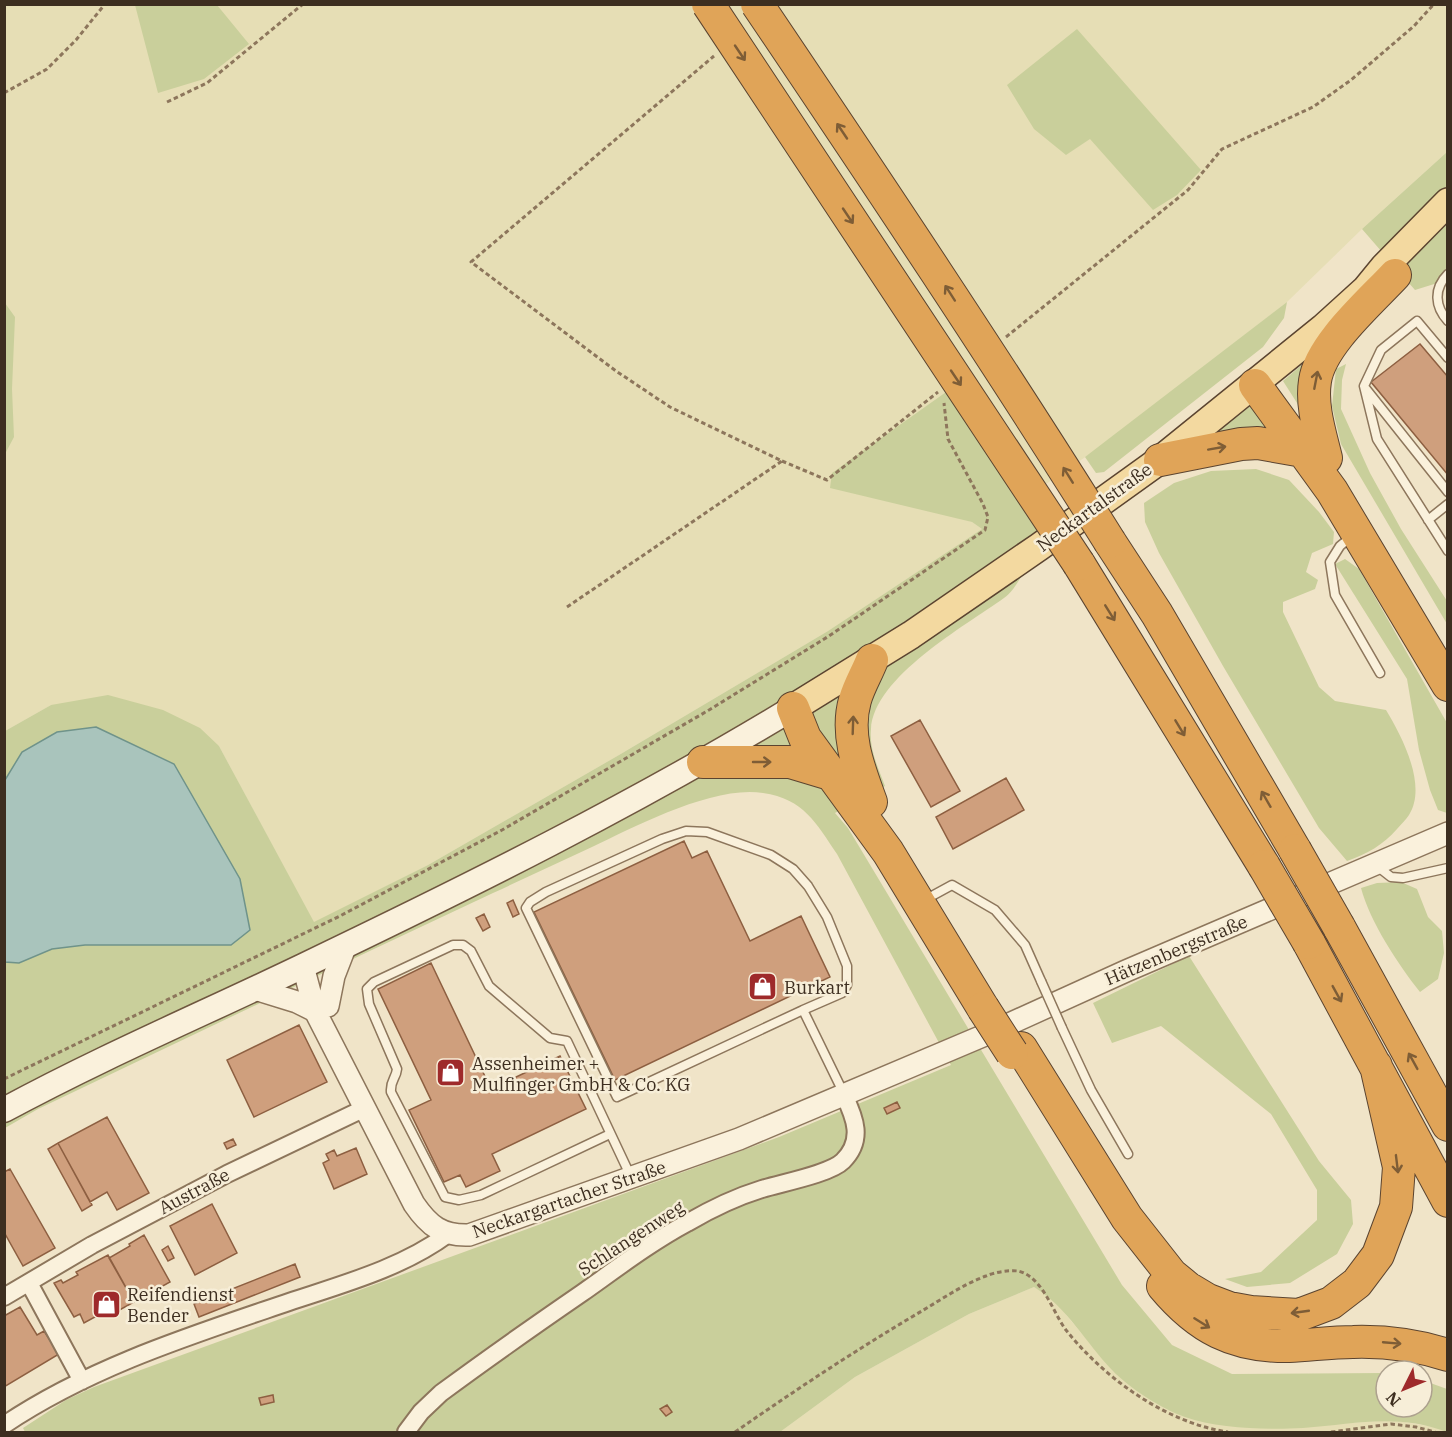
<svg xmlns="http://www.w3.org/2000/svg" width="1452" height="1437" font-family="'IBM Plex Serif',serif">
  <style>
    .farmland { fill: #e6deb5 }
    .green { fill: #c9cf9b }
    .water { fill: #a9c4bc; stroke: #6f938a; stroke-width: 1.5 }
    .building { fill: #cf9f7d; stroke: #8d5f41; stroke-width: 1.5 }
    .lines { fill: none; stroke-linecap: round; stroke-linejoin: round }
    .service-casing { stroke: #8d765c; stroke-width: 11 }
    .minor-casing { stroke: #8d765c; stroke-width: 20 }
    .tertiary-casing { stroke: #8d765c; stroke-width: 24 }
    .secondary-casing { stroke: #6f573f; stroke-width: 27 }
    .primary-casing { stroke: #5b4430; stroke-width: 30 }
    .motorway-casing { stroke: #5b4430; stroke-width: 34 }
    .path { stroke: #8d765c; stroke-width: 3; stroke-dasharray: 4.5 3; stroke-linecap: butt }
    .service { stroke: #faf1dc; stroke-width: 8 }
    .minor { stroke: #faf1dc; stroke-width: 16 }
    .tertiary { stroke: #faf1dc; stroke-width: 21 }
    .secondary { stroke: #faf1dc; stroke-width: 24 }
    .primary { stroke: #f3d9a0; stroke-width: 27 }
    .motorway { stroke: #e0a458; stroke-width: 32 }
    .service-bridge-casing { stroke: #8d765c; stroke-width: 11; stroke-linecap: butt }
    .motorway-bridge-casing { stroke: #5b4430; stroke-width: 34; stroke-linecap: butt }
    .service-bridge { stroke: #faf1dc; stroke-width: 8 }
    .motorway-bridge { stroke: #e0a458; stroke-width: 32 }
    .oneway { stroke: #7e5d36 }
    .labels { text-anchor: middle; dominant-baseline: central; stroke-width: 5; stroke-linejoin: round; paint-order: stroke }
    .street-label { font-size: 18px; fill: #3d2e20; stroke: #f7eed8 }
    .poi-label { font-size: 18px; fill: #3d2e20; stroke: #f7eed8; text-anchor: start }
  </style>
  <rect width="100%" height="100%" fill="#f0e4c8"/>
  <path class="farmland" d="M5,5H1447V152L1362,229L1287,302L1100,447L1021,501L946,392L833,473L972,522L982,529L828,631L619,755L428,865L314,923L219,746L51,705L5,731Z
    M1034,1287L1051,1297L1114,1372L1351,1423L1394,1420L1438,1428L1446,1432H780L855,1377L969,1314Z"/>
  <path class="green" d="M135,5H217L249,44L204,79L158,93Z
    M1077,29L1201,170L1177,195L1153,210L1090,139L1066,155L1034,129L1007,85Z
    M1447,152V280L1415,290L1362,229Z
    M1287,302L1284,318L1263,347L1104,472L1096,473L1085,457Z
    M5,303L15,317L12,389L14,437L5,454Z
    M1305,362L1306,417L1283,381Z
    M1346,364L1342,380L1341,409L1370,473L1401,529L1447,601V624L1341,444L1332,406L1336,369Z
    M946,392L1054,552C1045,559 1031,565 1024,573C1017,582 1014,591 1004,598C965,626 874,677 871,729C869,749 878,767 885,786L835,813L848,828L1122,1285L1172,1345L1232,1374L1386,1373V1407H1422V1380L1447,1389V1432C1397,1413 1355,1424 1303,1428C1269,1430 1218,1429 1185,1417C1162,1409 1129,1388 1112,1370C1086,1343 1067,1307 1034,1287L969,1314L855,1377L780,1432H25L23,1428L66,1400L94,1387L779,1137L951,1065L837,854C816,823 804,799 763,793C714,785 636,826 592,847C559,862 526,878 493,893C341,964 189,1037 38,1109L5,1128V962C29,964 32,954 53,948C76,943 103,945 127,944L174,764L96,727L22,752L5,780V731L51,705L108,695L163,710L200,728L219,746L314,922L428,865L619,755L828,631L982,529L972,522L830,488L832,473Z
    M1254,403L1278,433L1213,434Z
    M1256,469L1289,480L1319,512L1334,532L1333,544L1312,553L1306,572L1318,580L1315,589L1283,602V612L1319,687L1335,701L1386,710C1401,735 1428,785 1409,815C1406,820 1401,824 1397,829C1383,845 1367,854 1347,861L1319,828L1223,666L1159,553L1145,522L1144,503L1174,483L1211,471Z
    M1345,559L1359,569L1447,723V813L1438,810L1430,790L1419,750L1407,679L1335,564Z
    M1401,882L1417,889L1428,917L1442,931L1444,953L1438,979L1420,992C1398,964 1370,922 1361,888L1377,883Z
    M1189,956L1319,1161L1351,1200L1353,1224L1337,1254L1290,1283L1247,1287L1225,1279L1261,1272L1317,1220V1190L1271,1114L1161,1026L1112,1043L1093,1003Z"/>
  <path class="water" d="M96,727L174,764L240,879L250,930L231,945H85L52,949L19,963L5,962V780L22,752L57,732Z"/>
  <path class="building" d="M1420,344L1448,377V475L1371,382Z
    M920,720L960,791L931,807L891,736Z
    M1006,778L1024,810L953,849L936,817Z
    M684,841L692,858L707,851L750,941L801,916L830,977L615,1080L534,912Z
    M513,900L519,914L513,917L507,903Z
    M484,914L490,927L483,931L476,918Z
    M431,963L491,1089L560,1056L586,1109L492,1154L500,1171L466,1187L460,1175L444,1182L409,1110L431,1100L378,989Z
    M299,1025L327,1082L254,1117L227,1060Z
    M897,1102L900,1108L887,1114L884,1108Z
    M107,1117L149,1193L117,1210L107,1192L90,1202L58,1143Z
    M233,1139L236,1145L227,1149L224,1143Z
    M58,1143L92,1205L82,1211L48,1149Z
    M356,1148L367,1174L334,1189L323,1163L329,1160L326,1154L334,1150L337,1156Z
    M10,1169L55,1248L23,1266L4,1232V1172Z
    M212,1204L237,1253L195,1275L170,1226Z
    M144,1235L170,1282L134,1302L109,1258L130,1246L129,1244Z
    M168,1246L174,1258L168,1261L162,1250Z
    M108,1255L134,1302L114,1313L112,1311L106,1314L104,1312L84,1323L80,1314L74,1317L54,1283L61,1280L63,1283L78,1275L76,1272Z
    M295,1264L300,1277L199,1317L194,1304Z
    M20,1307L37,1335L44,1331L59,1354L4,1387V1316Z
    M273,1395L274,1402L261,1405L259,1398Z
    M667,1405L672,1412L666,1416L660,1409Z"/>
  <g class="lines">
    <defs>
      <path id="service" d="M1448,274C1433,289 1435,307 1448,321
        M1448,358L1417,321L1381,350L1364,386L1377,439L1448,551
        M1366,389L1448,492
        M1428,520L1448,504
        M1352,536L1340,546L1330,562L1335,595L1380,673
        M1377,866L1391,877L1403,878L1448,868
        M930,897L952,885L995,910L1025,945L1041,981
        M803,1010L617,1097L526,908L530,902L546,892L662,839L686,831L707,832L771,855L793,869L808,886L827,917L847,966V985L842,993L803,1010L844,1094
        M1062,1028L1091,1090L1128,1154
        M610,1134L481,1195L459,1200L445,1197L391,1092C390,1080 396,1079 397,1069L369,1004L367,989L374,982L453,945H463L471,951L489,986L550,1038L567,1041L631,1177"/>
      <path id="minor" d="M29,1283L82,1381
        M4,1297L92,1245L227,1174L363,1109
        M4,1425C90,1367 192,1335 289,1302C343,1284 402,1268 448,1234
        M406,1432L421,1412L441,1393C487,1359 534,1326 582,1293C616,1269 650,1243 687,1223C711,1209 736,1197 762,1189C781,1183 830,1174 843,1161C864,1140 855,1118 844,1095"/>
      <path id="tertiary" d="M303,966L315,1011L414,1204C429,1226 442,1236 469,1235L739,1139L985,1035L1126,971L1448,833
        M255,989L297,1002L315,1011
        M328,1006L334,976L346,945"/>
      <path id="secondary" d="M4,1110C102,1057 203,1014 303,966C470,886 635,804 793,708"/>
      <path id="primary" d="M793,708L911,635L1039,547L1160,460L1323,328L1366,289L1384,267L1448,202"/>
      <path id="motorway" d="M1255,385L1332,491L1448,685
        M1326,458C1320,433 1311,406 1315,381C1320,345 1370,302 1395,275
        M1160,460L1241,444L1258,443L1303,451
        M1110,542L1157,614L1295,850
        M1079,564L1264,866
        M793,708L805,738L888,852L983,1008
        M703,762H790L830,774
        M871,802C859,769 845,735 855,700C859,686 867,673 872,660
        M1339,927L1448,1125
        M1309,943L1448,1201
        M1021,1048L1127,1218L1171,1274L1188,1288L1208,1300L1229,1308L1251,1312L1299,1315L1331,1303L1357,1283L1378,1255L1396,1207L1399,1167L1376,1066
        M1163,1286C1198,1328 1234,1347 1289,1346C1311,1345 1332,1342 1353,1342C1386,1341 1416,1345 1448,1355"/>
    </defs>
    <use href="#service" class="service-casing"/>
    <use href="#minor" class="minor-casing"/>
    <use href="#tertiary" class="tertiary-casing"/>
    <use href="#secondary" class="secondary-casing"/>
    <use href="#primary" class="primary-casing"/>
    <use href="#motorway" class="motorway-casing"/>
    <path class="path" d="M4,93L47,69L76,40L105,4
      M167,102L207,83L303,4
      M1006,337L1188,190L1222,149L1313,107L1351,80L1414,26L1434,4
      M782,461L827,480L938,392
      M567,607L782,461L670,407L616,371L471,262L714,56
      M4,1079L340,916L502,830L709,710L829,636L985,530L988,517L983,504L948,439L944,403
      M735,1432C794,1391 853,1352 915,1315C938,1302 961,1285 986,1276C995,1272 1009,1270 1018,1271C1043,1277 1052,1311 1066,1330C1104,1378 1166,1423 1228,1432
      M1331,1432L1391,1424L1416,1427L1435,1432"/>
    <use href="#service" class="service"/>
    <use href="#minor" class="minor"/>
    <use href="#tertiary" class="tertiary"/>
    <use href="#secondary" class="secondary"/>
    <use href="#primary" class="primary"/>
    <use href="#motorway" class="motorway"/>
    <defs>
      <path id="service-bridge" d="M1041,981L1062,1028"/>
      <path id="motorway-bridge" d="M708,4L1079,564
        M757,4C877,182 996,360 1110,542
        M1295,850L1339,927
        M1264,866L1309,943
        M983,1008L1012,1053"/>
    </defs>
    <use href="#service-bridge" class="service-bridge-casing"/>
    <use href="#motorway-bridge" class="motorway-bridge-casing"/>
    <use href="#service-bridge" class="service-bridge"/>
    <use href="#motorway-bridge" class="motorway-bridge"/>
  </g>
  <defs><path id="oneway-shaft" d="M-6 0H5M1.5-3L5.5 0L1.5 3" fill="none" stroke-width="1.6" stroke-linecap="round" stroke-linejoin="round" transform="scale(1.5)"/></defs>
  <g class="oneway">
    <use href="#oneway-shaft" transform="translate(740 53) rotate(56)"/>
    <use href="#oneway-shaft" transform="translate(842 131) rotate(-124)"/>
    <use href="#oneway-shaft" transform="translate(848 216) rotate(56)"/>
    <use href="#oneway-shaft" transform="translate(950 293) rotate(-123)"/>
    <use href="#oneway-shaft" transform="translate(956 378) rotate(56)"/>
    <use href="#oneway-shaft" transform="translate(1316 380) rotate(-79)"/>
    <use href="#oneway-shaft" transform="translate(1217 448) rotate(-10)"/>
    <use href="#oneway-shaft" transform="translate(1068 475) rotate(-122)"/>
    <use href="#oneway-shaft" transform="translate(1110 613) rotate(58)"/>
    <use href="#oneway-shaft" transform="translate(853 725) rotate(-88)"/>
    <use href="#oneway-shaft" transform="translate(1180 728) rotate(59)"/>
    <use href="#oneway-shaft" transform="translate(762 762)"/>
    <use href="#oneway-shaft" transform="translate(1266 799) rotate(-120)"/>
    <use href="#oneway-shaft" transform="translate(1337 994) rotate(61)"/>
    <use href="#oneway-shaft" transform="translate(1413 1061) rotate(-119)"/>
    <use href="#oneway-shaft" transform="translate(1397 1164) rotate(83)"/>
    <use href="#oneway-shaft" transform="translate(1300 1312) rotate(172)"/>
    <use href="#oneway-shaft" transform="translate(1202 1323) rotate(32)"/>
    <use href="#oneway-shaft" transform="translate(1392 1343) rotate(5)"/>
  </g>
  <defs>
    <symbol id="shop-square" viewBox="-11 -11 22 22"><rect x="-9" y="-9" width="18" height="18" rx="4" fill="#9e2a2b" stroke="#f7eed8"/><path d="M-5-2.5h2.3a2.7 3.5 0 0 1 5.4 0H5L5.5 6h-11ZM-1.5-2.5h3a1.5 2.3 0 0 0-3 0Z" fill="#fff"/></symbol>
  </defs>
  <g fill-rule="evenodd">
    <use href="#shop-square" x="746" y="970" width="33" height="33"/>
    <use href="#shop-square" x="434" y="1056" width="33" height="33"/>
    <use href="#shop-square" x="90" y="1288" width="33" height="33"/>
  </g>
  <g class="labels">
    <g class="street-label">
      <text transform="translate(1094 507) rotate(-36)">Neckartalstraße</text>
      <text transform="translate(1176 950) rotate(-23)">Hätzenbergstraße</text>
      <text transform="translate(194 1191) rotate(-28)">Austraße</text>
      <text transform="translate(569 1199) rotate(-19)">Neckargartacher Straße</text>
      <text transform="translate(631 1238) rotate(-33)">Schlangenweg</text>
    </g>
    <g class="poi-label">
      <text x="784" y="987">Burkart</text>
      <text x="472" y="1063">Assenheimer +<tspan x="472" dy="21">Mulfinger GmbH &amp; Co. KG</tspan></text>
      <text x="127" y="1294">Reifendienst<tspan x="127" dy="21">Bender</tspan></text>
    </g>
  </g>
  <rect width="1452" height="1437" fill="none" stroke="#3d2e20" stroke-width="12"/>
  <g transform="translate(1404 1389) rotate(227)"><circle r="28" fill="#f7eed8" stroke="#ada18e" stroke-width="1.5"/>
  <path d="M0-4.5L10 22L0 15L-10 22Z" fill="#9e2a2b"/>
  <text y="-9" font-size="16" font-weight="bold" text-anchor="middle" fill="#3d2e20">N</text>
  </g>
</svg>
